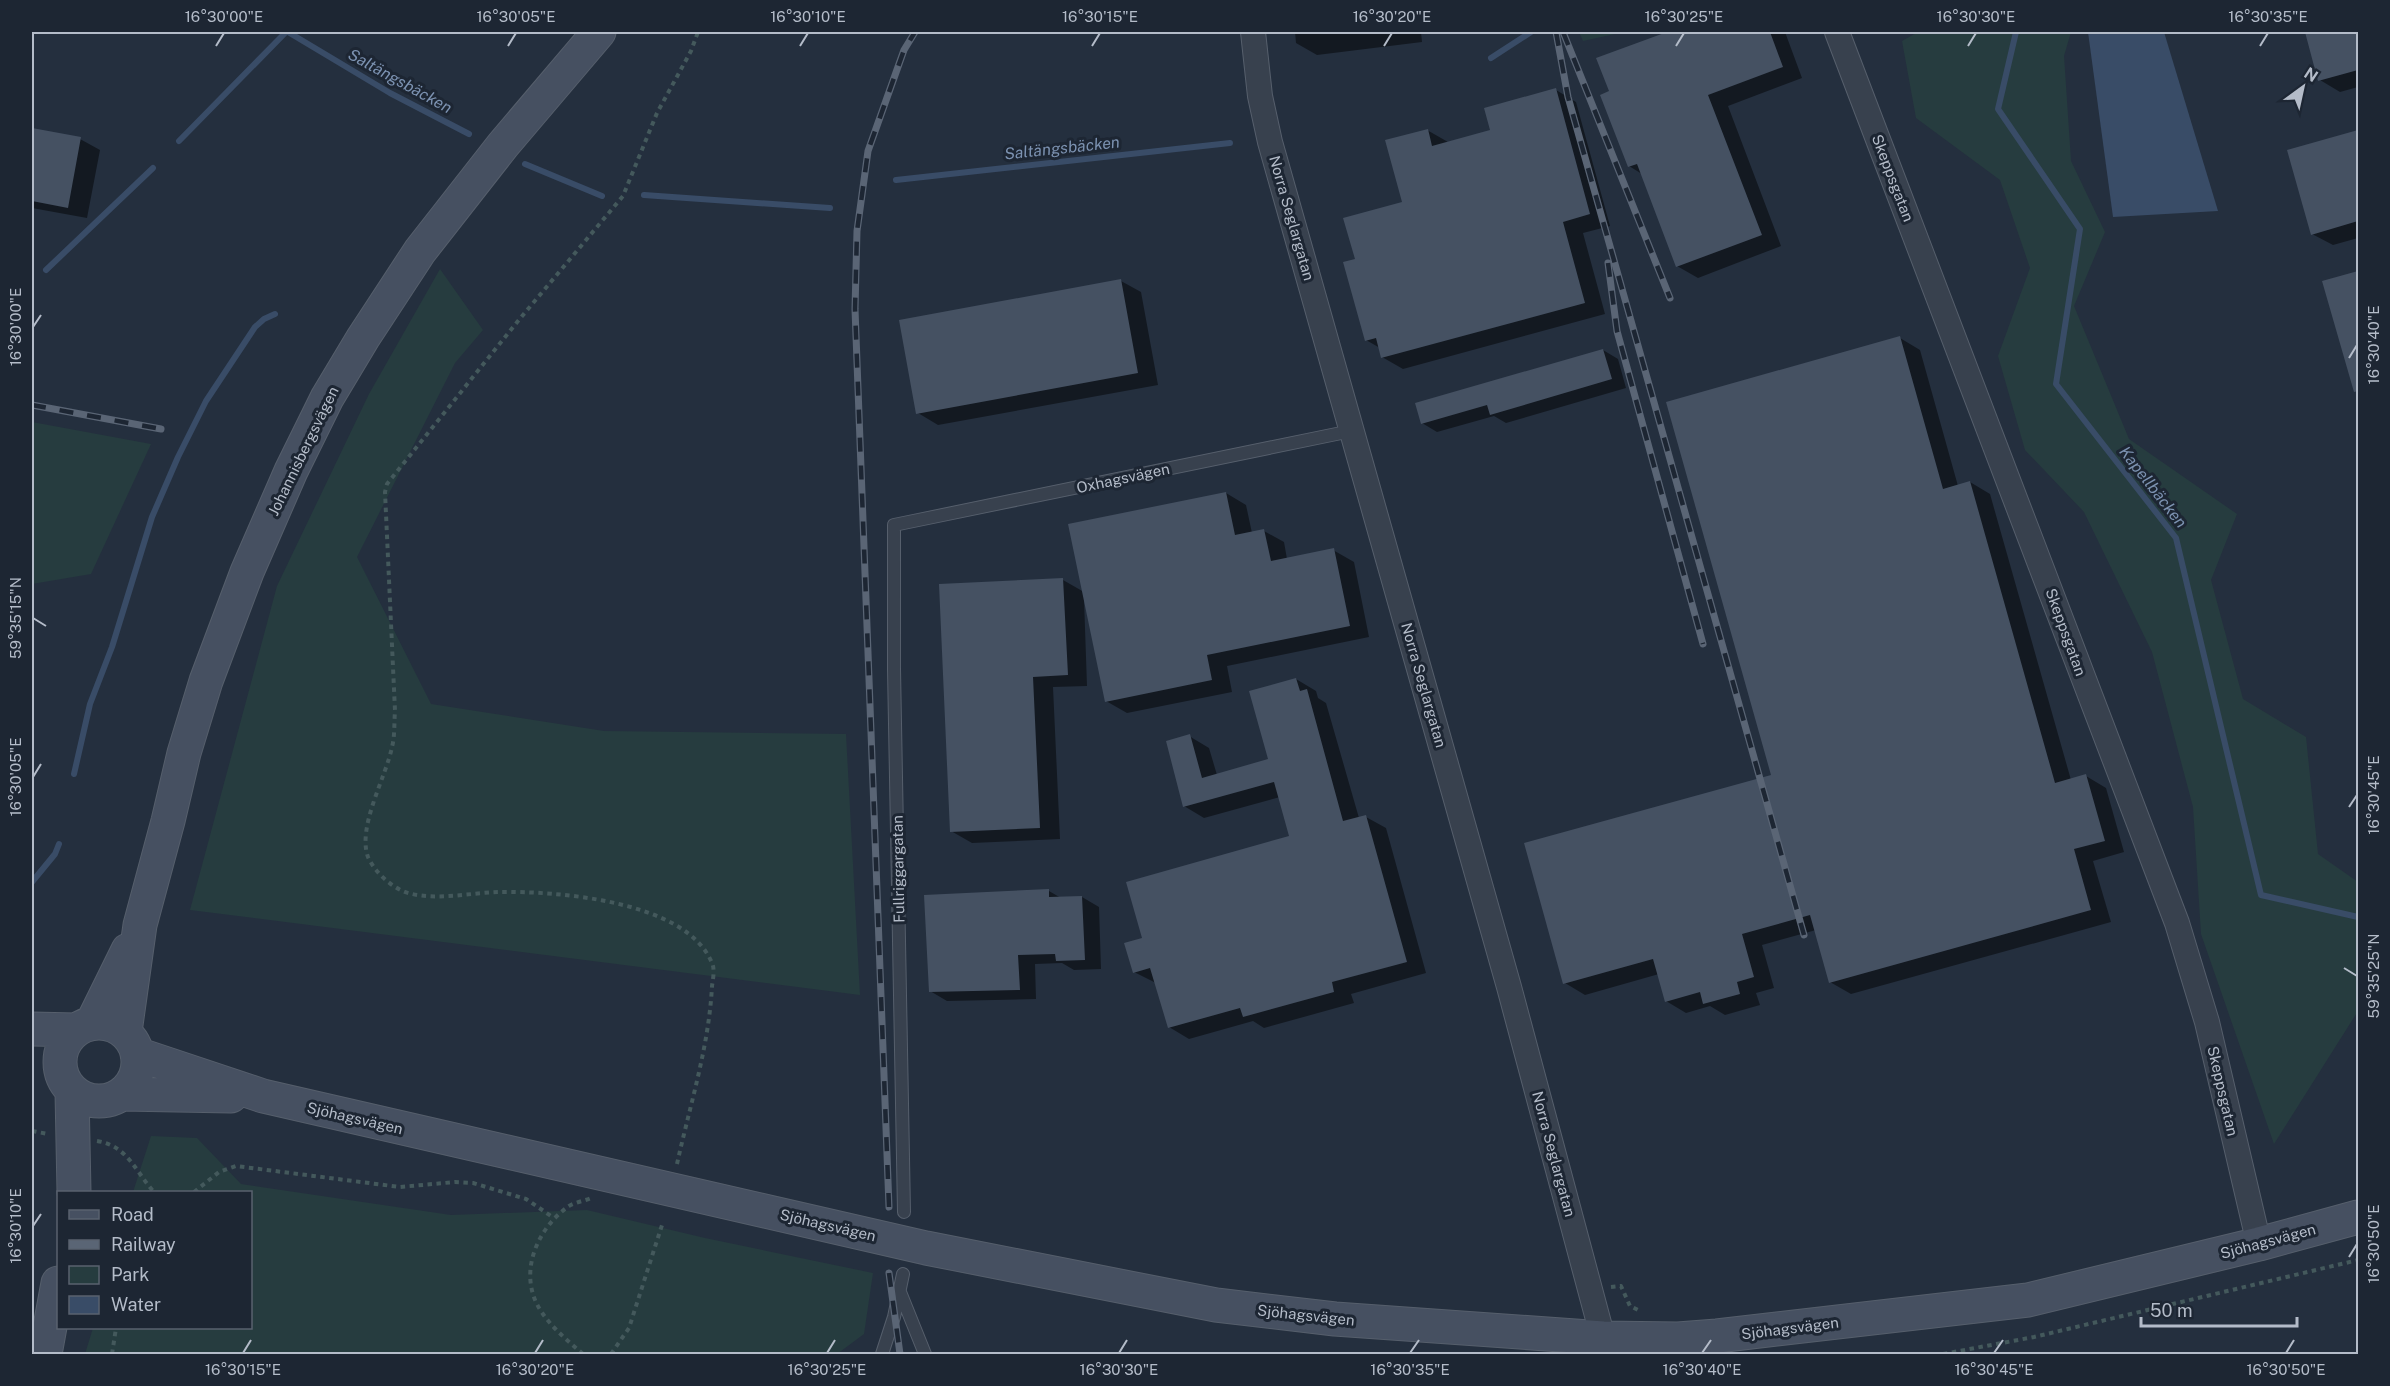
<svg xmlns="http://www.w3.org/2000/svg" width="2390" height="1386" font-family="'Public Sans',sans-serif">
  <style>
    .green { fill: #263c3f }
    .water { fill: #394c67 }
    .shadow { fill: #0007 }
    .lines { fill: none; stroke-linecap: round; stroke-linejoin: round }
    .stream { stroke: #394c67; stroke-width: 6 }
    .building { fill: #455162 }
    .lane-casing { stroke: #565f6c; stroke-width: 14 }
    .street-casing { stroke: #565f6c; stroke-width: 26 }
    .secondary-casing { stroke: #565f6c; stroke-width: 35 }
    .path { stroke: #44595c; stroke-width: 4; stroke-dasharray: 4.5 4.5; stroke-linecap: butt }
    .lane { stroke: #38414e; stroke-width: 12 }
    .street { stroke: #38414e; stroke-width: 24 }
    .secondary { stroke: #465061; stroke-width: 33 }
    .rail-casing { stroke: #5a6575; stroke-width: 7 }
    .rail { stroke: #1d2633; stroke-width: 4.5; stroke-dasharray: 14; stroke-linecap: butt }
    .ticks { fill: none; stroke: #b4bcc9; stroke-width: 2 }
    .labels { text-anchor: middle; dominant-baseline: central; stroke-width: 6; stroke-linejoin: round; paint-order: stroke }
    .street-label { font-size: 15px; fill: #b4bcc9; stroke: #1d2633 }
    .water-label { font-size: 16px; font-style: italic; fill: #7c92b1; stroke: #1d2633 }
    .neatline { fill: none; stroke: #b4bcc9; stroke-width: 2 }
    .ticks-label { font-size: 15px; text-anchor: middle; fill: #b4bcc9 }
  </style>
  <rect width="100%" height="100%" fill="#242f3e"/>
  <path class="green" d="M1579,32H1624L1583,41Z
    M1918,32H2071L2064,56L2071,161L2105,232L2074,306L2129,439L2237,514L2211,580L2243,699L2306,737L2318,854L2358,882V1011L2274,1144L2201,934L2193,807L2152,652L2084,512L2025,450L1998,356L2030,268L2000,180L1916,118L1902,41Z
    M440,269L483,330L455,363L357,557L431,704L604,731L846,734L860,995L190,910L277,586L369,394Z
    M32,422L151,444L91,574L32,584Z
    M151,1136L197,1138L241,1184L451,1215L587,1210L705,1238L873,1273L864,1334L837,1354H85L93,1328H250V1192H133Z"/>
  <path class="water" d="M2088,32H2164L2218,211L2113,217Z"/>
  <path class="shadow" d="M1295,32H1421L1422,42L1317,55L1296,43Z
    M1671,32L1692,33L1785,32L1802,78L1728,106L1781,246L1698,278L1677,266L1642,174L1629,166L1611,92L1598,59Z
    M2306,32H2358V87L2340,92L2320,80Z
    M1556,90L1576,102L1610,226L1583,233L1605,314L1403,369L1382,357L1380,348L1366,340L1356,260L1404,203L1427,130L1448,142L1492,132Z
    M32,129L80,139L100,150L87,218L32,208Z
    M2358,132V238L2333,245L2312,234L2289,151Z
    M2358,273V388L2353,385L2324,282Z
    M1121,281L1141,292L1158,385L938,425L918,413Z
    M1900,338L1920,350L1958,486L1970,482L1990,494L2071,780L2086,776L2106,788L2124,852L2093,861L2111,922L1851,994L1830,982L1816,930L1762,945L1774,988L1756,993L1760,1005L1725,1015L1710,1006L1686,1013L1666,1001L1659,974L1585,995L1565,983L1772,776Z
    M1603,350L1618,359L1626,388L1506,423L1494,416L1437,432L1422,423Z
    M1226,493L1246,505L1252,533L1264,531L1284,542L1287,559L1333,550L1354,562L1369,637L1227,666L1232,692L1127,713L1106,701L1085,599H1084L1087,686L1053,687L1060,839L972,843L951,831L1063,580L1084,592Z
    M1296,679L1316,691L1318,698L1326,703L1359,818L1366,817L1386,828L1426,973L1351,994L1354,1003L1264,1028L1253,1021L1189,1039L1169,1027L1156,983L1134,972L1144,939L1291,837L1280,797L1204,818L1184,806L1189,736L1209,748L1217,775L1269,760Z
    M1049,891L1061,898L1082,897L1099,907L1101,969L1074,970L1062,963L1035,964L1036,999L947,1001L930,991Z"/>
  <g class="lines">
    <path class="stream" d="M288,32L390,93L469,134
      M2016,32L1998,109L2080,229L2056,384L2176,538L2261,895L2358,917
      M1491,58L1531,32
      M179,141L286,32
      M525,164L602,196
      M896,180L1230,143
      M644,195L830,208
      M46,270L153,168
      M74,774L90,704L112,647L152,517L178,457L206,401L255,327L264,319L275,314
      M32,882L55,854L59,844"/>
  </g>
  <path class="building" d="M1667,32H1770L1783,67L1708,95L1762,235L1676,267L1637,164L1628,167L1600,95L1609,91L1596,58Z
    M2305,32H2358V70L2318,81Z
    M1556,88L1590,214L1563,222L1585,303L1381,358L1376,338L1365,341L1343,262L1355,259L1343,218L1402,202L1385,140L1428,129L1432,146L1490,130L1484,108Z
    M32,128L81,137L68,208L32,201Z
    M2358,130V221L2311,235L2287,150Z
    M2358,271V391L2354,392L2322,281Z
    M1121,279L1138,373L916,414L899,320Z
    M1900,336L1943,489L1970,481L2055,783L2086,774L2105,841L2074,849L2091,910L1829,983L1810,915L1742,934L1754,977L1737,982L1740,994L1703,1004L1700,992L1665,1002L1653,959L1563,984L1524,843L1771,775L1666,402Z
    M1603,349L1612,379L1490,415L1487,405L1421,424L1415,403Z
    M1226,492L1235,535L1264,529L1271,561L1334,548L1350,626L1207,655L1212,680L1105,702L1068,524Z
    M1063,578L1068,675L1033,677L1040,828L950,832L939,584Z
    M1296,678L1300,691L1307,689L1343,821L1366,815L1407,962L1332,982L1334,992L1243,1017L1240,1008L1168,1028L1150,968L1133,973L1124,943L1142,938L1126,882L1289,836L1274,782L1183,807L1166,741L1190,734L1202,778L1268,759L1249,691Z
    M1049,889V897L1082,896L1085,960L1056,961L1055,954L1018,955L1020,990L929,992L924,895Z"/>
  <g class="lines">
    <defs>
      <path id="lane" d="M904,1212L894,669V525L1351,431
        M900,1292L925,1354
        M882,1354L894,1317L903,1274"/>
      <path id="street" d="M1253,32L1260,96L1270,142L1509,987L1603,1338
        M1837,32L2177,923L2207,1022L2259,1244"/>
      <path id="secondary" d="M60 1062a39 39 0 1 1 78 0a39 39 0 1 1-78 0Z
        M92,1023L128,950
        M32,1029L76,1030
        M125,1032L140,925L168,821L184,753L206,681L247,572L291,471L327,398L363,338L420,251L503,145L599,32
        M137,1054L263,1096L926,1248L1216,1305L1335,1319L1603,1338L1678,1339L1717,1336L2028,1300L2259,1244L2358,1217
        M72,1092L74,1192
        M122,1094L231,1096
        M45,1354L58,1283"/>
    </defs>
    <use href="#lane" class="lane-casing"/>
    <use href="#street" class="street-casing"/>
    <use href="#secondary" class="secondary-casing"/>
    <path class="path" d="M32,1131L48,1134
      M97,1141C128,1146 135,1171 154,1192
      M677,1164C690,1105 709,1046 712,986C713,979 715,969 712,963C686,900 556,891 498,892C470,893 439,900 412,894C395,891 375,873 368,857C357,827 386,777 392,747C395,736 394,723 395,711L385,492L387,484L518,321L623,196L657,113L691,51L698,32
      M194,1192L219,1172L236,1166L400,1187L455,1182L473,1183L526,1199L554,1218
      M1611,1287L1621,1286L1630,1306L1640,1311
      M112,1354L116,1328
      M583,1354C568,1341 552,1328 541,1311C517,1275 536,1229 569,1206C576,1202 584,1201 591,1198
      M611,1354L629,1328L662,1225
      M1943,1354L2034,1337L2358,1260"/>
    <use href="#lane" class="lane"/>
    <use href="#street" class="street"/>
    <use href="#secondary" class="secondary"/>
    <defs>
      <path id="rail" d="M1556,32L1568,97L1804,935
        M1563,32L1670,298
        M1608,263L1617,331L1703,644
        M32,405L161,429
        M889,1207L855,309L857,231L868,151L904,50L915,32
        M889,1273L900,1354"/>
    </defs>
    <use href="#rail" class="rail-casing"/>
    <use href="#rail" class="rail"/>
  </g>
  <path class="ticks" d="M216,46L224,33M508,46L516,33M800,46L808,33M1092,46L1100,33M1384,46L1392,33M1676,46L1684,33M1968,46L1976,33M2260,46L2268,33M33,327L41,315M2349,358L2357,345M33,618L46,626M33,777L41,764M2349,807L2357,795M2344,968L2357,976M33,1226L41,1214M2349,1257L2357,1244M243,1353L251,1340M535,1353L543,1340M827,1353L835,1340M1119,1353L1127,1340M1410,1353L1419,1340M1702,1353L1711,1340M1994,1353L2003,1340M2286,1353L2294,1340"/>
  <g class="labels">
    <g class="street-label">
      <text transform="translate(1893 178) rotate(69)">Skeppsgatan</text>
      <text transform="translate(1292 218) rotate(74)">Norra Seglargatan</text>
      <text transform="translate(303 451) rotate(-64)">Johannisbergsvägen</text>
      <text transform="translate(1123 478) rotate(-12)">Oxhagsvägen</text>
      <text transform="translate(2066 632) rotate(70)">Skeppsgatan</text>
      <text transform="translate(1424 685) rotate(74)">Norra Seglargatan</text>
      <text transform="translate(898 869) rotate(-91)">Fullriggargatan</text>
      <text transform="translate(2223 1091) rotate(77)">Skeppsgatan</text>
      <text transform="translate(355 1118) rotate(13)">Sjöhagsvägen</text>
      <text transform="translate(1554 1154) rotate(75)">Norra Seglargatan</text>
      <text transform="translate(828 1225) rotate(13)">Sjöhagsvägen</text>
      <text transform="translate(2268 1241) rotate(-15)">Sjöhagsvägen</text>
      <text transform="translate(1306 1315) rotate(6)">Sjöhagsvägen</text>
      <text transform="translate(1790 1328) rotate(-7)">Sjöhagsvägen</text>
    </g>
    <g class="water-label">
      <text transform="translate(400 81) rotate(29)">Saltängsbäcken</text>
      <text transform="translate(1062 148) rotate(-6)">Saltängsbäcken</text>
      <text transform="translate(2153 487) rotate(52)">Kapellbäcken</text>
    </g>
  </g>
  <rect width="2390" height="1386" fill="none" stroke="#1d2633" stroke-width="66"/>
  <rect x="57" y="1191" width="195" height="138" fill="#1d2633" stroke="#59626f" stroke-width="1.5"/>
  <rect x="69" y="1210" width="30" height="9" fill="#465061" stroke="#59626f" stroke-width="1.5"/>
  <text x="111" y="1221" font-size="18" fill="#b4bcc9">Road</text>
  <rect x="69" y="1240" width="30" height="9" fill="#5a6575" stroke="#59626f" stroke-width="1.5"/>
  <text x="111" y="1251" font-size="18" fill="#b4bcc9">Railway</text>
  <rect x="69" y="1266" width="30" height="18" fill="#263c3f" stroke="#59626f" stroke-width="1.5"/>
  <text x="111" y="1281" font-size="18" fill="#b4bcc9">Park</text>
  <rect x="69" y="1296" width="30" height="18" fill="#394c67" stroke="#59626f" stroke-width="1.5"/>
  <text x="111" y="1311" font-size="18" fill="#b4bcc9">Water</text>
  <g transform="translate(2303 87) rotate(33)" stroke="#1d2633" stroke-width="4.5" paint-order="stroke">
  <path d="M0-4.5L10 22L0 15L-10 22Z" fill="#b4bcc9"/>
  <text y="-9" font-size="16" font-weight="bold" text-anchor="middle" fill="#b4bcc9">N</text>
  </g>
  <path d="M2141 1317v9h156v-9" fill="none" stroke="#b4bcc9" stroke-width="3"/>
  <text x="2150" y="1317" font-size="18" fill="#b4bcc9" stroke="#1d2633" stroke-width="4.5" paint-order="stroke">50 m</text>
  <rect x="33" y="33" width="2324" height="1320" class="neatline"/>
  <g class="ticks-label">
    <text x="224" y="22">16°30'00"E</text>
    <text x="516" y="22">16°30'05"E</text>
    <text x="808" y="22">16°30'10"E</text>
    <text x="1100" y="22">16°30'15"E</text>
    <text x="1392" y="22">16°30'20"E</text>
    <text x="1684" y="22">16°30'25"E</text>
    <text x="1976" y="22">16°30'30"E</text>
    <text x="2268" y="22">16°30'35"E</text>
    <text transform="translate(16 327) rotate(-90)" y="5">16°30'00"E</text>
    <text transform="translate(2374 345) rotate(-90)" y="5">16°30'40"E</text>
    <text transform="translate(16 618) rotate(-90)" y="5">59°35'15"N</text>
    <text transform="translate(16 777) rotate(-90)" y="5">16°30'05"E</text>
    <text transform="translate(2374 795) rotate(-90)" y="5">16°30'45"E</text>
    <text transform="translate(2374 976) rotate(-90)" y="5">59°35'25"N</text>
    <text transform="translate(16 1226) rotate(-90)" y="5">16°30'10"E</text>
    <text transform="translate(2374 1244) rotate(-90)" y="5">16°30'50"E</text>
    <text x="243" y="1375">16°30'15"E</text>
    <text x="535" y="1375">16°30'20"E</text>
    <text x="827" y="1375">16°30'25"E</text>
    <text x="1119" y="1375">16°30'30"E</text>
    <text x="1410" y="1375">16°30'35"E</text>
    <text x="1702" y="1375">16°30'40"E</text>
    <text x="1994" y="1375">16°30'45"E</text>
    <text x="2286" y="1375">16°30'50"E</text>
  </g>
</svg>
